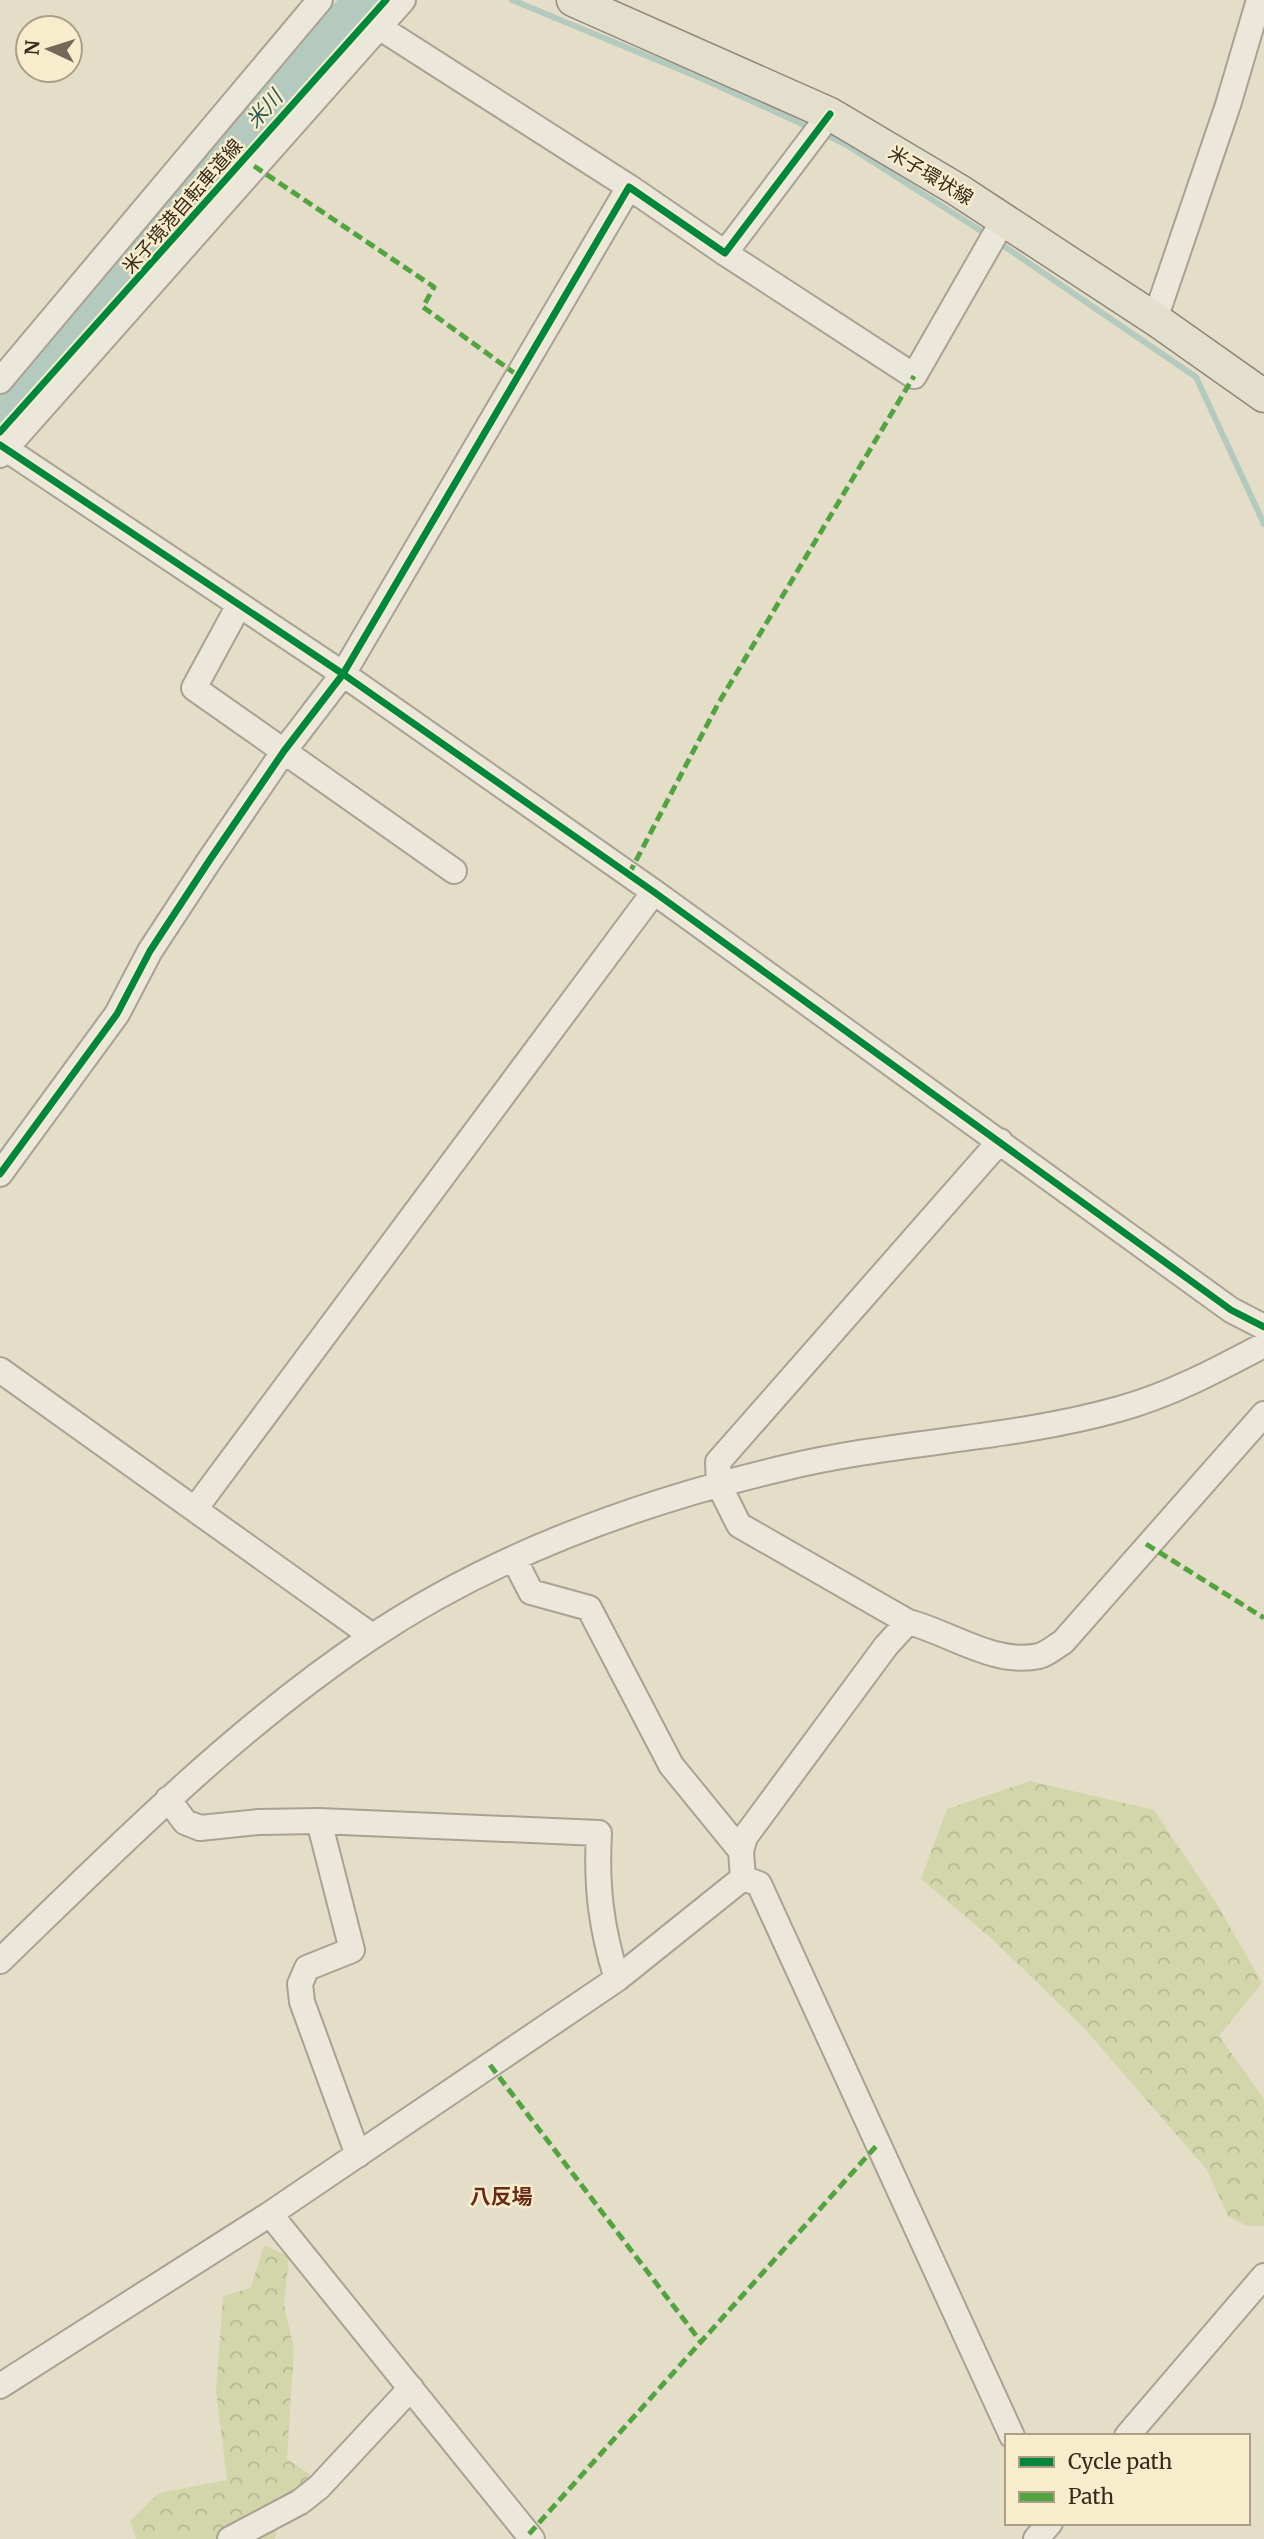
<svg xmlns="http://www.w3.org/2000/svg" width="1264" height="2539" font-family="Merriweather,'Noto Sans JP',serif">
  <style>
    .forest { fill: url(#forest-crowns) }
    .lines { fill: none; stroke-linecap: round; stroke-linejoin: round }
    .stream { stroke: #b5cabe; stroke-width: 6 }
    .river { stroke: #b5cabe; stroke-width: 37 }
    .minor-casing { stroke: #a9a293; stroke-width: 28 }
    .major-casing { stroke: #8e8779; stroke-width: 35 }
    .minor { stroke: #ece7db; stroke-width: 24 }
    .major { stroke: #e4decc; stroke-width: 32 }
    .quiet { stroke: #53a440; stroke-width: 5; stroke-dasharray: 10 5; stroke-linecap: butt }
    .cycleway-casing { stroke: #f7edcd; stroke-width: 11 }
    .cycleway { stroke: #00873e; stroke-width: 7 }
    .labels { text-anchor: middle; dominant-baseline: central; stroke-width: 5; stroke-linejoin: round; paint-order: stroke }
    .street-label { font-size: 19px; fill: #382a1b; stroke: #f7edcd }
    .water-label { font-size: 21px; font-style: italic; fill: #295858; stroke: #f7edcd }
    .neighbourhood-label { font-size: 21px; font-weight: bold; fill: #672c18; stroke: #f7edcd }
  </style>
  <defs>
    <pattern id="forest-crowns" width="20" height="18" patternUnits="userSpaceOnUse" patternTransform="scale(1.75)"><rect width="20" height="18" fill="#d2d6aa"/><path d="M2 6a3 3 0 1 1 6 0M12 15a3 3 0 1 1 6 0" fill="none" stroke="#b5b892"/></pattern>
  </defs>
  <rect width="100%" height="100%" fill="#e4dec9"/>
  <path class="forest" d="M1030,1781L1154,1810L1217,1904L1262,1983L1219,2036L1264,2099V2226L1245,2225L1228,2216L1207,2170L1084,2028L992,1939L921,1879L947,1809Z
    M264,2245L289,2256L284,2305L294,2349L287,2459L317,2479L282,2503L275,2539H136L130,2521L159,2493L227,2480L216,2391L223,2297L251,2287Z"/>
  <g class="lines">
    <path class="stream" d="M512,0L703,79L813,129
      M822,133L845,144L989,236
      M998,242L1196,377L1264,524"/>
    <path class="river" d="M0,407L214,171L362,0"/>
    <defs>
      <path id="minor" d="M379,27L629,187
        M725,253L914,376L1004,219
        M1155,319L1228,105L1259,0
        M0,381L320,0
        M0,445L343,674L654,892L1231,1310L1264,1327
        M0,455L403,0
        M238,607L194,688L454,871
        M0,1174L117,1014L150,951L209,861L284,751L343,674L629,187L725,253L830,114
        M0,1370L372,1636
        M195,1509L654,892
        M514,1559L531,1592L589,1608L671,1765L741,1851
        M908,1622L739,1525L719,1485L718,1462L1000,1141
        M168,1799L185,1822L200,1828L258,1822L319,1821L599,1833C596,1886 601,1928 617,1979
        M319,1821L352,1950L307,1968L300,1984L302,2002L358,2155
        M743,1878L741,1851L745,1837L886,1646L908,1622C949,1632 994,1666 1039,1656C1047,1654 1056,1646 1063,1642L1264,1414
        M743,1878L759,1884L1012,2436
        M0,1961C118,1847 234,1729 370,1638C495,1554 639,1502 784,1468C894,1441 1009,1440 1119,1409C1170,1395 1217,1370 1264,1345
        M270,2214L532,2539
        M0,2386L270,2214L617,1979L743,1878
        M1127,2436L1264,2276
        M230,2539L300,2502L319,2487L411,2388
        M1036,2539L1050,2523"/>
      <path id="major" d="M573,0L830,114L958,190L1155,319L1264,396"/>
    </defs>
    <use href="#minor" class="minor-casing"/>
    <use href="#major" class="major-casing"/>
    <use href="#minor" class="minor"/>
    <use href="#major" class="major"/>
    <path class="quiet" d="M254,166L434,287L423,307L517,375
      M629,874L718,704L914,376
      M1146,1544L1264,1618
      M490,2065L701,2342
      M529,2534L878,2144"/>
    <defs>
      <path id="cycleway" d="M0,432L386,0
        M0,445L343,674L654,892L1231,1310L1264,1327
        M0,1174L117,1014L150,951L209,861L284,751L343,674L629,187L725,253L830,114"/>
    </defs>
    <use href="#cycleway" class="cycleway-casing"/>
    <use href="#cycleway" class="cycleway"/>
  </g>
  <g class="labels">
    <g class="street-label">
      <text transform="translate(931 175) rotate(31)">米子環状線</text>
      <text transform="translate(182 206) rotate(-49)">米子境港自転車道線</text>
    </g>
    <g class="water-label">
      <text transform="translate(264 109) rotate(-48)">米川</text>
    </g>
    <g class="neighbourhood-label">
      <text x="501" y="2196">八反場</text>
    </g>
  </g>
  <rect x="1005" y="2434" width="245" height="91" fill="#f7edcd" stroke="#ab9f86" stroke-width="2"/>
  <rect x="1019" y="2457" width="35" height="10" fill="#00873e" stroke="#ab9f86" stroke-width="2"/>
  <text x="1068" y="2469" font-size="21" fill="#382a1b">Cycle path</text>
  <rect x="1019" y="2492" width="35" height="10" fill="#53a440" stroke="#ab9f86" stroke-width="2"/>
  <text x="1068" y="2504" font-size="21" fill="#382a1b">Path</text>
  <g transform="translate(49 49) rotate(274)"><circle r="33" fill="#f7edcd" stroke="#ab9f86" stroke-width="2"/>
  <path d="M0-5L12 26L0 18L-12 26Z" fill="#746958"/>
  <text y="-10" font-size="19" font-weight="bold" text-anchor="middle" fill="#382a1b">N</text>
  </g>
</svg>
